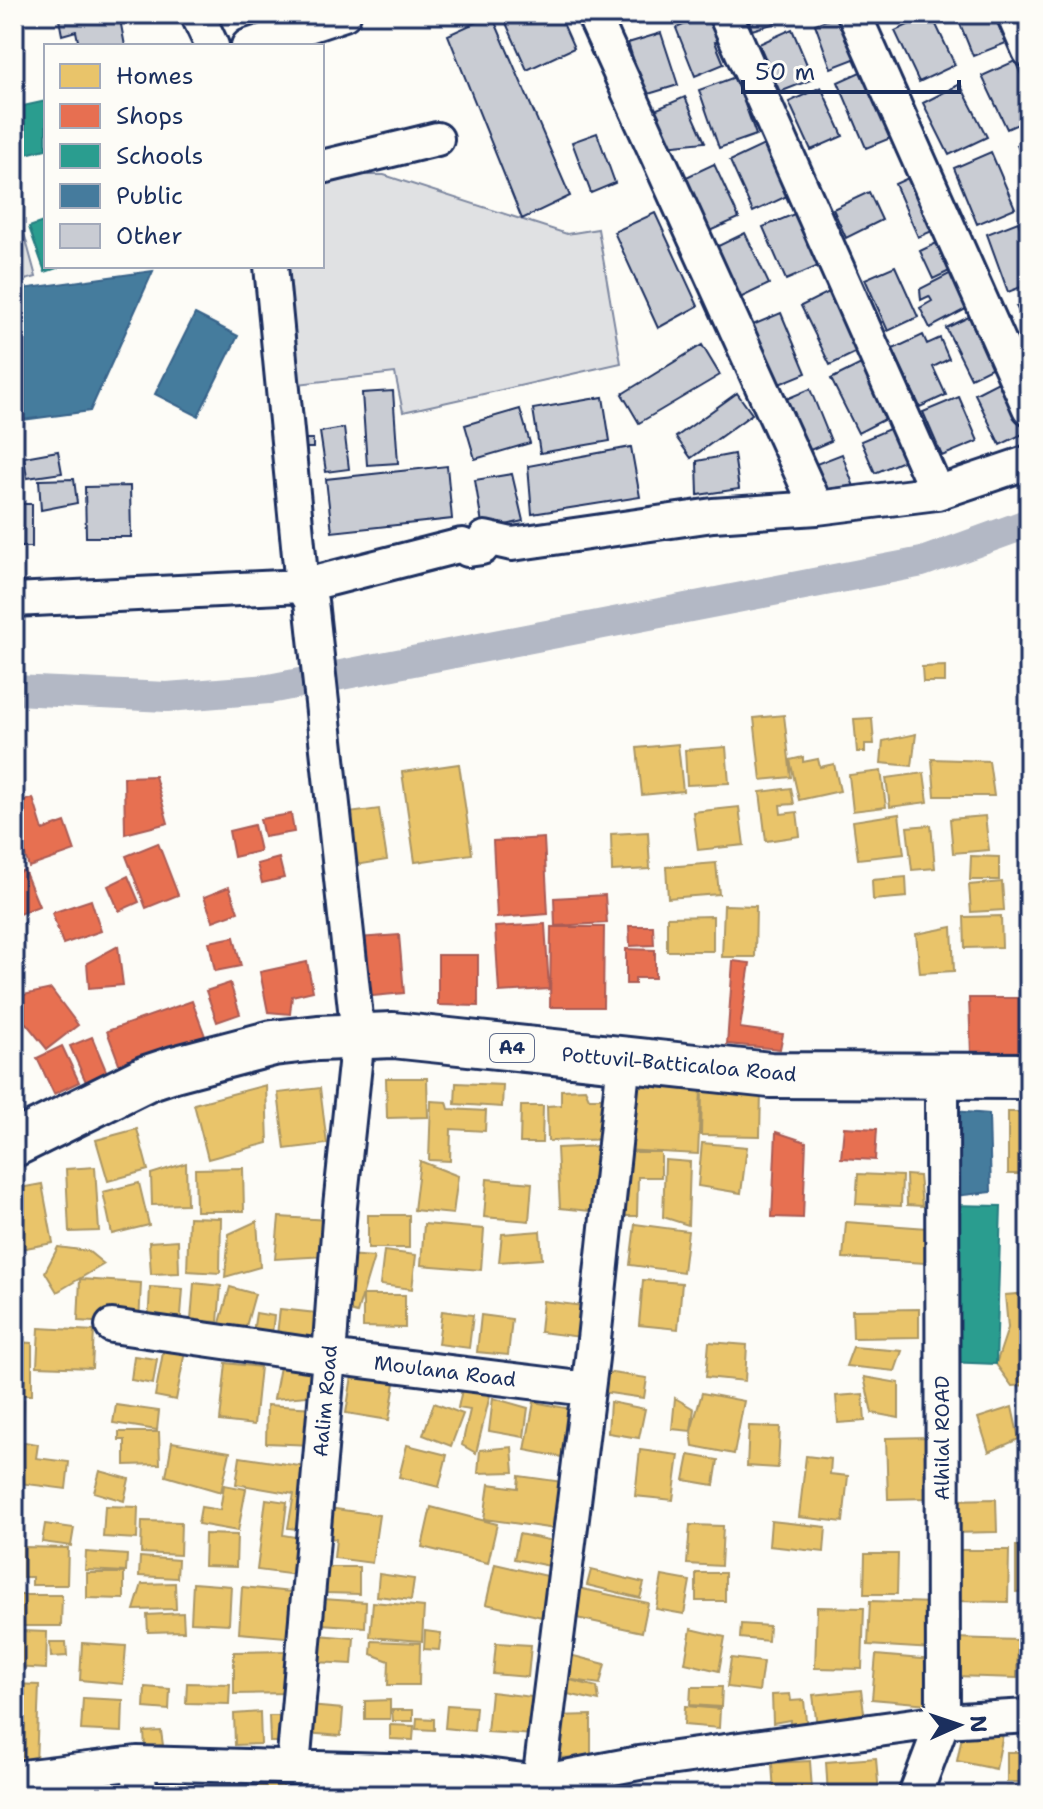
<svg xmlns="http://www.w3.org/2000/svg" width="1043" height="1809" font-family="'Shantell Sans',sans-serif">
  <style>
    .green { fill: #e0e1e3; stroke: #7e88a0; stroke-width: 2 }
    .homes { fill: #e9c46a; stroke: #ab9766; stroke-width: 2 }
    .shops { fill: #e76f51; stroke: #aa5c55; stroke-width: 2 }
    .schools { fill: #2a9d8f; stroke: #267c80; stroke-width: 2 }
    .public { fill: #457b9d; stroke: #38648a; stroke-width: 2 }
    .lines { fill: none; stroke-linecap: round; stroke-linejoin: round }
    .canal { stroke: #b3b8c5; stroke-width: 30 }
    .building { fill: #c9ccd3; stroke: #1b2f5e; stroke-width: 2 }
    .minor-casing { stroke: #1b2f5e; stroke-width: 38 }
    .trunk-casing { stroke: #1b2f5e; stroke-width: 50 }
    .minor { stroke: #fdfcf7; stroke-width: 32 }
    .trunk { stroke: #fdfcf7; stroke-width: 44 }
    .labels { text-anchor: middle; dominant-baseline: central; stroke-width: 8; stroke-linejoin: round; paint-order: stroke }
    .shield { fill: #fdfcf7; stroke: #5f6c8c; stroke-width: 2 }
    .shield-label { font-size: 18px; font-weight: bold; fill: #1b2f5e }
    .street-label { font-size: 20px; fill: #1b2f5e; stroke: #fdfcf7 }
  </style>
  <rect width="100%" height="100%" fill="#fdfcf7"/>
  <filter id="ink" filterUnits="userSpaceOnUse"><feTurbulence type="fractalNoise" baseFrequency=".0125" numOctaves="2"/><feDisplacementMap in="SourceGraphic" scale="16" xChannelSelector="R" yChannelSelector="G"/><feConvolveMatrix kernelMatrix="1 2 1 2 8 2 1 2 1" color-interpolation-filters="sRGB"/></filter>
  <g filter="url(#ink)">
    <path class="green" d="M349,175H384L567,234L598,229L621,363L403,412L395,373L298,384L283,266H322V184Z
      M14,196L36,277L14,283Z"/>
    <path class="homes" d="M945,666V682H923L922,667Z
      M784,715L791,777L761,780L754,718Z
      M872,718L874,744H865V752H857L854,719Z
      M916,734L912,766L881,763L883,741Z
      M678,744L683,791L642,795L637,748Z
      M726,747L729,783L687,785L685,750Z
      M803,757V762L818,759L820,767L834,764L840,791L799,800L790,760Z
      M932,759L989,761L994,796H935Z
      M459,764L472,854L415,862L402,772Z
      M881,771L886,807L853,811L849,775Z
      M924,773L928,802L890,807L886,778Z
      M791,788L794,804L780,805L781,814L797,812L800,836L766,841L760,792Z
      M739,807L744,845L698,850L693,812Z
      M379,809L387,860L349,866L341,814Z
      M899,814L904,854L858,859L853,821Z
      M985,816L989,850L953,853L950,819Z
      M931,825L935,868L912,870L907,827Z
      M648,832L650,869L612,871L611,834Z
      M971,856L999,857V880H970Z
      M716,863L719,894L668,898L666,867Z
      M906,877L907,897L873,900L872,880Z
      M1002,882L1004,910L971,912L969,885Z
      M724,905L756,906L755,957H722Z
      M713,916V951H667V917Z
      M1001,916L1002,947L965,948L964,917Z
      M952,927L954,971L920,973L916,934Z
      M386,1078H427L428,1117L387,1118Z
      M456,1083L503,1085L502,1107L455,1104Z
      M266,1085L268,1143L208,1159L194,1104Z
      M626,1085L701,1090L698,1154L622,1150Z
      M320,1088L327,1144L285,1149L278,1093Z
      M585,1089L589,1098H612L613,1139L548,1141L547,1106L561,1105V1090Z
      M702,1090L761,1091L760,1136L701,1135Z
      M431,1101L447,1102L449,1109L486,1111L485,1131L451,1129L450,1161L429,1160Z
      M521,1106H543L542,1143H520Z
      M1008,1112H1029V1174H1008Z
      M137,1129L148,1170L108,1181L96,1140Z
      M702,1143L747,1147L741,1193L698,1186Z
      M601,1146L600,1212L560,1208L557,1148Z
      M617,1152H661V1177H638L637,1216H617Z
      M665,1160L690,1162L688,1225L663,1217Z
      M420,1161L458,1176L453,1214L414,1210Z
      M186,1163L187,1204L152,1205L151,1174Z
      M95,1167L99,1231L69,1232L66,1169Z
      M243,1168L244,1211H196L195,1169Z
      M858,1174L902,1176L901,1206L856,1204Z
      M906,1175L919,1176L922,1206L907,1205Z
      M487,1179L532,1183L529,1221L484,1217Z
      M139,1183L149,1225L112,1234L103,1192Z
      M42,1184L53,1243L20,1249L14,1216V1189Z
      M368,1215H409V1248H368Z
      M189,1217L221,1218L220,1273L187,1271Z
      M279,1217L329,1220L326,1256L275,1259Z
      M257,1221L260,1267L225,1277L229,1234Z
      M846,1222L927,1228L925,1263L843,1258Z
      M424,1224L484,1229L481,1270L421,1265Z
      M635,1224L688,1231L683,1272L630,1265Z
      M540,1231L542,1259L499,1262L502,1234Z
      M178,1240L179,1273L151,1274L149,1242Z
      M58,1247L88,1251L104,1264L57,1292L45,1272Z
      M384,1251L416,1255L412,1289L380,1285Z
      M345,1255L374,1257L357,1313L342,1309Z
      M80,1279L141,1283L139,1325L78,1321Z
      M643,1280L682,1283L678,1329L639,1325Z
      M194,1283L221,1286L218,1322L191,1320Z
      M14,1285H19V1300H14Z
      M150,1287L183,1289L180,1328L148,1327Z
      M230,1287L255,1294L243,1337L218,1330Z
      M1029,1293V1385L1012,1386L996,1364L1008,1328L1005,1295Z
      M363,1295H405V1328L363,1327Z
      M543,1301L584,1306L580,1337L540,1332Z
      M22,1303L23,1323H14V1304Z
      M280,1309L325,1314L321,1348L276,1343Z
      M919,1309V1337L853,1338L852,1310Z
      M442,1311L473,1315L469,1348L438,1344Z
      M256,1313L274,1316L271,1342L252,1339Z
      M481,1315L512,1319L508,1355L477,1352Z
      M39,1328L94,1331L92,1368L37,1366Z
      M14,1342L32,1343V1395H14Z
      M709,1342L747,1345L745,1381L706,1377Z
      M164,1347L185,1351L176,1400L155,1396Z
      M853,1347L902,1351L895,1371L846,1366Z
      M134,1356L157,1359L153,1384L131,1380Z
      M281,1361L323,1369L318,1395L274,1399Z
      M226,1363L260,1367L254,1425L220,1421Z
      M605,1372L647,1378L644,1398L602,1392Z
      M352,1376L395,1383L389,1420L346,1413Z
      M864,1377L899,1383V1418L872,1413Z
      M463,1385L491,1391L476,1453L462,1445L470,1410L458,1408Z
      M702,1393L744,1401L734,1454L693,1446L691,1431Z
      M863,1394L865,1421L838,1423L836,1396Z
      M493,1398L528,1408L524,1437L489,1431Z
      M675,1398L694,1409L691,1431L672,1429Z
      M14,1400H24L22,1438H14Z
      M534,1402L576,1410L567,1458L525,1450Z
      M610,1402L645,1409L639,1438L608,1433Z
      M434,1403L463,1414L451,1446L423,1435Z
      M116,1405L159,1411L157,1430L113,1423Z
      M267,1405L314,1408L312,1445L266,1443Z
      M1012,1407L1019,1439L989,1452L978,1418Z
      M749,1426L780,1427L778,1468L747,1466Z
      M119,1432H159L160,1464L125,1465V1440H119Z
      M927,1437L929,1498L888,1499L886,1438Z
      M24,1442L38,1444L36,1458L69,1462L66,1489L19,1483Z
      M172,1442L230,1452L221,1492L166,1476Z
      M407,1445L447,1455L439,1487L399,1477Z
      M512,1447L514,1472L478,1473L480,1450Z
      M640,1450L679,1455L673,1500L635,1496Z
      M689,1455L718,1460L714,1485L684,1480Z
      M806,1456L831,1459L830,1474L848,1476L843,1522L799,1517Z
      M240,1457L313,1468L304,1530L288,1528L294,1494L236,1484Z
      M100,1471L129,1479L124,1501L94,1492Z
      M519,1476L563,1482L556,1529L484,1519L489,1484L518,1488Z
      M224,1485L246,1489L238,1531L198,1524L201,1507L220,1510Z
      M266,1499L287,1502L283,1535L301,1538L296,1575L257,1570Z
      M996,1499L997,1532L950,1533V1500Z
      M105,1506L138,1507L137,1539L103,1537Z
      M431,1507L497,1524L488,1563L422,1547Z
      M328,1508L379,1515L372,1563L334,1558L336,1539L323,1537Z
      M142,1521L181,1522L180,1555L141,1553Z
      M771,1521L826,1527L824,1552L769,1546Z
      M45,1524L74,1528L71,1546L42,1542Z
      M690,1525L723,1526L721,1566L687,1564Z
      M205,1534L237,1535L236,1567L204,1566Z
      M519,1534L559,1542L555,1567L514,1559Z
      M1016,1546H1029V1591L1016,1592Z
      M23,1547L68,1548L67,1585H32V1577H23Z
      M952,1550H1009L1008,1602L952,1601Z
      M86,1552L127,1555L126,1572L85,1570Z
      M865,1554H898L897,1594H864Z
      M140,1557L178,1560L177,1578L139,1576Z
      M495,1564L556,1578L546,1618L486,1604Z
      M327,1567H359V1594L326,1593Z
      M591,1570L644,1583L640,1598L587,1585Z
      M87,1573H124V1599L87,1598Z
      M696,1573H725V1601H696Z
      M379,1574L414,1579L411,1600L377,1596Z
      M662,1576L690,1581L684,1614L656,1609Z
      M175,1583L176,1609L134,1610L142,1584Z
      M193,1583L231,1586L229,1624L191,1622Z
      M242,1587L301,1593L297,1638L239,1633Z
      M578,1588L648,1603L642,1632L572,1617Z
      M14,1595H62L61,1626H14Z
      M323,1599L366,1602L365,1627L321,1624Z
      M870,1601L935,1603L933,1649L868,1645Z
      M373,1602L424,1607L422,1641L370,1637Z
      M817,1607L864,1608L862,1669L815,1668Z
      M183,1613L184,1631L148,1632L147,1615Z
      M741,1624L769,1626L768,1641L740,1638Z
      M691,1629L725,1637L719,1671L685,1663Z
      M21,1631L47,1632L46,1669L15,1667L14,1637H21Z
      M425,1631L441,1633L439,1650L424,1649Z
      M317,1635L354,1638L352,1664L315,1662Z
      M954,1638L1018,1640L1017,1678L954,1676Z
      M372,1641L420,1643L419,1685H388L389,1661L371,1654Z
      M50,1642H66L67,1656L51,1657Z
      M82,1643L126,1646L123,1684L80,1680Z
      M496,1643L531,1645L528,1677L493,1674Z
      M290,1651V1693L234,1694V1652Z
      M562,1653L605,1664L600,1684L566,1679Z
      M876,1655L933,1660L928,1704L872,1699Z
      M731,1658L763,1662L759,1691L727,1687Z
      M566,1679L597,1687L599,1701L563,1693Z
      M187,1683L230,1684L229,1704L186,1703Z
      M14,1684L39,1685L36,1765L14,1763Z
      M145,1687L170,1689L169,1710L144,1708Z
      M691,1687H722L721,1707L690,1705Z
      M861,1690L866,1728L818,1734L813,1695Z
      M491,1692L541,1698L535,1735L487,1732Z
      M790,1694L791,1701L804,1700L807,1731H789L790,1720L773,1723L772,1695Z
      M83,1698L123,1700L122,1732L81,1730Z
      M390,1700V1719H365V1701Z
      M447,1705L476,1707L474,1731L445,1728Z
      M308,1706L343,1709L341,1736L306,1733Z
      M685,1706L720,1709L719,1728L684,1725Z
      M392,1710H413V1721H393Z
      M260,1712L261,1744L235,1745L234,1714Z
      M591,1715V1757L554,1758L553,1716Z
      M269,1716H288V1742H270Z
      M417,1718L434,1719V1730L416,1729Z
      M390,1725L414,1726L413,1740L390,1739Z
      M964,1726L1003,1734L996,1769L957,1761Z
      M161,1731L163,1745L145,1747L144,1732Z
      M1007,1752H1028V1782H1007Z
      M876,1758L879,1795H828L826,1762Z
      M810,1761L812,1790L774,1792L772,1763Z
      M345,1781V1795H325V1782Z
      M283,1783L284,1795H254V1784Z
      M320,1785V1795H295V1786Z
      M1007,1788H1029V1795H1006Z
      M189,1789L220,1791V1795H188Z
      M468,1790H495V1795H468Z"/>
    <path class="shops" d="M155,776L168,823L125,834L124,777Z
      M33,798L43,830L65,822L75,851L29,867L14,822V804Z
      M291,814L294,832L264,837L260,819Z
      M254,825L260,851L234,857L229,831Z
      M544,838L548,914L497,918L493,841Z
      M158,843L178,895L146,908L126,856Z
      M279,858L284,878L262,883L257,864Z
      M24,870L39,906L14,916V874Z
      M128,876L139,902L119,911L108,886Z
      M229,887L238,912L213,921L204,897Z
      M605,895L607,923L555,926L554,898Z
      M91,900L101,931L63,944L52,913Z
      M545,924L549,989L499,992L495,927Z
      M629,926H653L654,945L630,946Z
      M551,927H604L603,1007H550Z
      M399,935L404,993L363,997L358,938Z
      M234,937L241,966L215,971L209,942Z
      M118,946L123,985L89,988L87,963Z
      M626,949L655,950V978H635V984H626Z
      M438,955H478V1006L438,1005Z
      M733,961L750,963L740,1028L783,1034L780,1049L727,1044Z
      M307,962L313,991L292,996L290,1014L268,1012L260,972Z
      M230,983L240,1014L217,1022L206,991Z
      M51,989L78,1025L47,1049L26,1023L16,1025L14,997Z
      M969,998H1029V1056L971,1055Z
      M192,1001L205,1036L120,1066L107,1031Z
      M92,1037L107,1073L86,1082L70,1046Z
      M62,1046L79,1082L54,1094L37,1058Z
      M844,1127L877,1129L875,1160L841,1158Z
      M776,1132L806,1142L803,1218L772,1217Z"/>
    <path class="schools" d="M46,101V149L14,157V108Z
      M46,221V266H63L45,272L29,227Z
      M951,1205L1001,1206L996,1364L947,1362Z"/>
    <path class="public" d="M153,271L90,411L14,421V290Z
      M195,314L238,336L198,416L155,394Z
      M953,1111L989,1114L991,1192L955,1196Z"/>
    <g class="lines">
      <path class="canal" d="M14,690L167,697L269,689L922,562L1029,523"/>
    </g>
    <path class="building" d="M58,14H119L125,46H79L76,31L62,35Z
      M255,14H330L259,31Z
      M502,14H559L574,48L527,70Z
      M607,14H648V15L613,29Z
      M710,14L725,41L715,42L724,64L695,76L676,28Z
      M747,14H783L785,20L752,30Z
      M843,14L862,56L831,68L815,24Z
      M931,14L955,65L919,82L895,31Z
      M956,14H994L1006,43L973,56Z
      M492,15L570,196L522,219L448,35Z
      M792,29L813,79L780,92L759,44Z
      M661,33L678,85L645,95L628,43Z
      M1015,61L1029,92V119L1007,129L982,76Z
      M869,68L898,135L866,148L838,82Z
      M735,77L756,135L719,148L699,90Z
      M960,84L987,137L949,155L923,103Z
      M821,87L843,136L811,150L789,102Z
      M685,97L705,142L665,146L650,112Z
      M597,133L615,183L591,193L572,142Z
      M1029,139V171L1017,145Z
      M764,145L787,196L753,212L730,161Z
      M991,152L1015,208L977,224L954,168Z
      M714,164L739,218L705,233L680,180Z
      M919,173L942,227L918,237L895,184Z
      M869,192L882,220L846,238L833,209Z
      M799,212L821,265L786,280L763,227Z
      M655,213L698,306L658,328L614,232Z
      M1018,222L1029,250V284L1008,292L987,234Z
      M745,233L769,284L736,300L712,249Z
      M947,238L960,266L933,279L920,251Z
      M895,266L918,317L888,331L865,279Z
      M963,267L981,301L930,328L920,308L932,301L929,296L921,300L920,289Z
      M831,291L859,351L830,365L801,306Z
      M1029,300V325L1026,326L1016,306Z
      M979,312L1003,362L971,378L946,328Z
      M781,313L806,373L772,387L748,327Z
      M923,335L927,344L940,338L949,359L933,367L946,395L920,407L893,349Z
      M702,345L720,375L639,423L622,394Z
      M865,362L891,416L858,433L831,379Z
      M1008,377L1029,419V431L1000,445L975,394Z
      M810,389L831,441L801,454L779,402Z
      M393,391L398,463L367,465L362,393Z
      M737,393L752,414L691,458L676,437Z
      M603,397L610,441L540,453L533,409Z
      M959,397L978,441L942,456L923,412Z
      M520,409L530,443L475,459L465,425Z
      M896,426L910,458L875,473L861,441Z
      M344,428L349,469L326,472L320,432Z
      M296,439H313V448H296Z
      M631,447L640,497L532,514L528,466Z
      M58,451L62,473L27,478L24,457Z
      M734,454L739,489L698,495L697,461Z
      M842,454L854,487L823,498L811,466Z
      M447,466L452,519L332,532L326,479Z
      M512,474L523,521L483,530L475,480Z
      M74,479L77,503L41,510L39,480Z
      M130,486L131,537H86L85,487Z
      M14,504H32V547H14Z"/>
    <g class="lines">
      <defs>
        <path id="minor" d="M197,14L212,46
          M593,14L817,508
          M725,14L937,493
          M854,14L1029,408
          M1013,14L1029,51
          M248,46L344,14
          M322,167L437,139
          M271,266L302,586L311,601L358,1036L340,1206L329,1357L293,1767
          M14,600L302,586L462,545L468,550L482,548L485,538L512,544L713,515L817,508L937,493L1029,462
          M112,1326L329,1357L587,1389
          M137,1763L141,1795
          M14,1778L137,1763L462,1772L539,1782L639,1763L943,1721L1029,1716
          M539,1782L592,1358L624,1060
          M915,1795L943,1721L942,1075"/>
        <path id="trunk" d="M14,1144L147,1078L174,1069L273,1043L318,1038L393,1035L770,1075L1029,1076"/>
      </defs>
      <use href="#minor" class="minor-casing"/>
      <use href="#trunk" class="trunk-casing"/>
      <use href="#minor" class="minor"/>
      <use href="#trunk" class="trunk"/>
    </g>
  </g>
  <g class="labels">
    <rect class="shield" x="490" y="1034" width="44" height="28" rx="6"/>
    <g class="shield-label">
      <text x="512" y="1048">A4</text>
    </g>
    <g class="street-label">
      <text transform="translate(679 1064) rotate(5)">Pottuvil-Batticaloa Road</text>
      <text transform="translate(445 1371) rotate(7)">Moulana Road</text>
      <text transform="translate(325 1401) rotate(-85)">Aalim Road</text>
      <text transform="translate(942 1438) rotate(-90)">Alhilal ROAD</text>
    </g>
  </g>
  <rect width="1043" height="1809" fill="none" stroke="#fdfcf7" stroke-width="48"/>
  <rect x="24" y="24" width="995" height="1761" fill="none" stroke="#1b2f5e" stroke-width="3" filter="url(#ink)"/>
  <rect x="44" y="44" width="280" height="224" fill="#fdfcf7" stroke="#a3aaba" stroke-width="2"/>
  <rect x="60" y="64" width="40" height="24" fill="#e9c46a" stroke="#a3aaba" stroke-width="2"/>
  <text x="116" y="84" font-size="24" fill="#1b2f5e">Homes</text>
  <rect x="60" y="104" width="40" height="24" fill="#e76f51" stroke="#a3aaba" stroke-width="2"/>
  <text x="116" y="124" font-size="24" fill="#1b2f5e">Shops</text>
  <rect x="60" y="144" width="40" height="24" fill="#2a9d8f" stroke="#a3aaba" stroke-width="2"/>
  <text x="116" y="164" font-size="24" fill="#1b2f5e">Schools</text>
  <rect x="60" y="184" width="40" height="24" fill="#457b9d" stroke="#a3aaba" stroke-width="2"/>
  <text x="116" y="204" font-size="24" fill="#1b2f5e">Public</text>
  <rect x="60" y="224" width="40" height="24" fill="#c9ccd3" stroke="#a3aaba" stroke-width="2"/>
  <text x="116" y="244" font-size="24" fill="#1b2f5e">Other</text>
  <g transform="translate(959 1725) rotate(87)" stroke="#fdfcf7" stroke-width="6" paint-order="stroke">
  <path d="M0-6L14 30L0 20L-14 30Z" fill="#1b2f5e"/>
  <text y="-12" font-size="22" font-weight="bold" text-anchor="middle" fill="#1b2f5e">N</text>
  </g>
  <path d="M743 80v12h216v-12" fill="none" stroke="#1b2f5e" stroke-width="4"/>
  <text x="755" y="80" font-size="24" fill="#1b2f5e" stroke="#fdfcf7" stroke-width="6" paint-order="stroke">50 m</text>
</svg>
